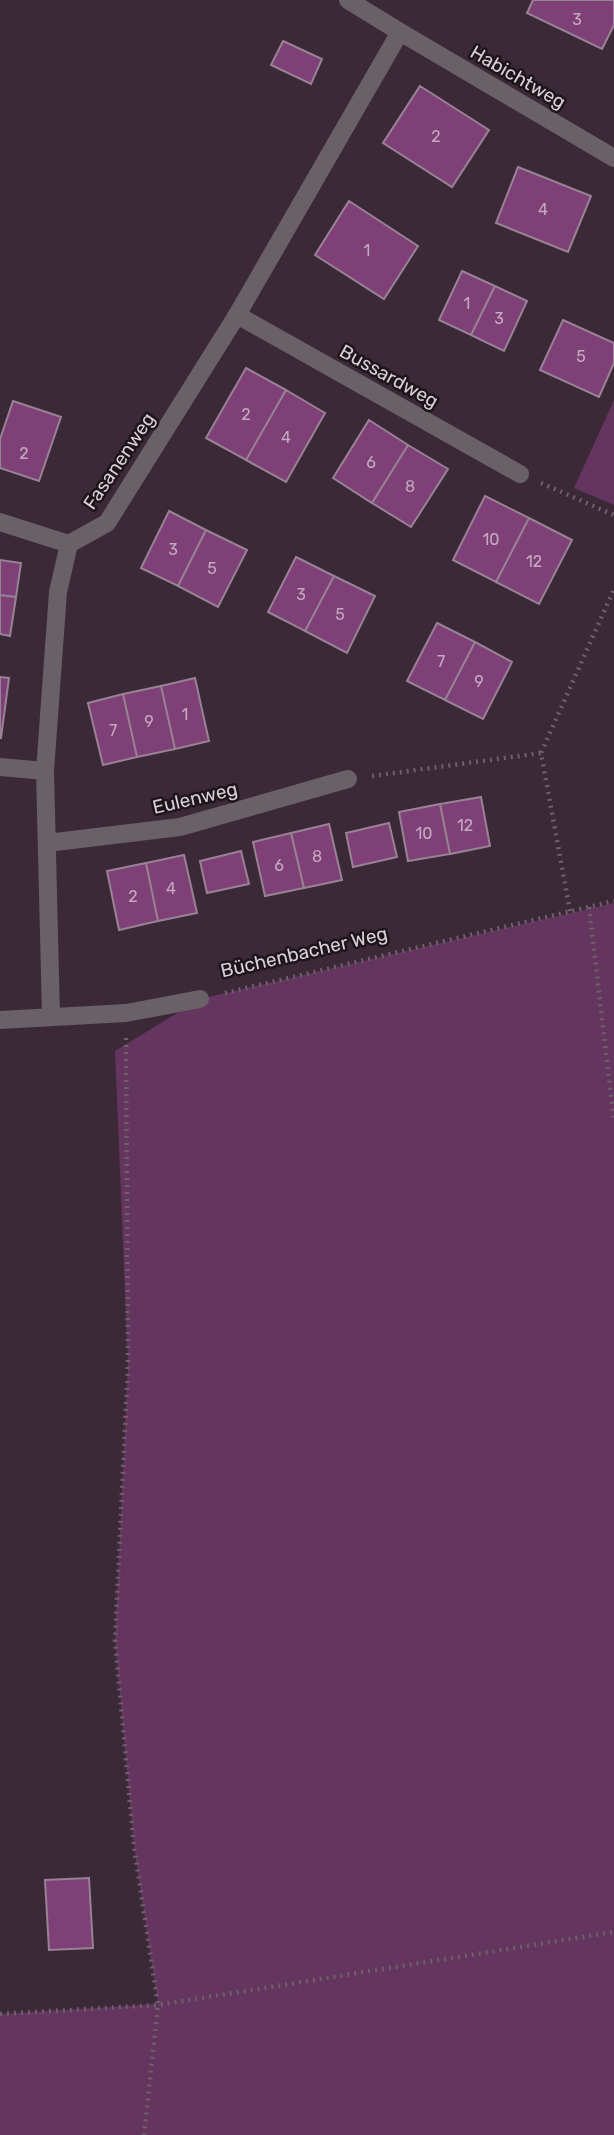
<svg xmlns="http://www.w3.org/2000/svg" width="614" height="2135" font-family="Rubik,sans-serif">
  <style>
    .green { fill: #64355e }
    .building { fill: #7f3f77; stroke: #988394; stroke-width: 2 }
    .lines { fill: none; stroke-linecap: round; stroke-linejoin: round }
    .path { stroke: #6f5f6c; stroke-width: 4.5; stroke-dasharray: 2 5; stroke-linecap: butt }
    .street { stroke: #696068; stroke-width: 18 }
    .labels { text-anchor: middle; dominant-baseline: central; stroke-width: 5; stroke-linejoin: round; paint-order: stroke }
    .number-label { font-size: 16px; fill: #c3aabf }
    .street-label { font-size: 19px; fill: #daced7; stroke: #1d151b }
  </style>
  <rect width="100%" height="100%" fill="#3b2938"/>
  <path class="green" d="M614,400V505L574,488Z
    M614,903V2135H0V2014L158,2004L134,1847L115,1640L128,1364L115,1051L200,999Z"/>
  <path class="building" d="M533,0H614V25L602,49L527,13Z
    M283,41L322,59L311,84L271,65Z
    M420,86L489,130L452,187L383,143Z
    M518,167L591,196L568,252L496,223Z
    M349,201L418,246L384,299L315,255Z
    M462,271L495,286L471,335L439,320Z
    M495,286L527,301L504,351L471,335Z
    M563,320L614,343V363L599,397L540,370Z
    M246,368L286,390L246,460L206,438Z
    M286,390L325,413L286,482L246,460Z
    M13,401L61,417L39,481L0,468V439Z
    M369,420L408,445L372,503L333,478Z
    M408,445L448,469L411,527L372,503Z
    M485,496L529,518L496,582L453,560Z
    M169,511L206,530L178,586L141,568Z
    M529,518L572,540L539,604L496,582Z
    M206,530L247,550L218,607L178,586Z
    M296,557L334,576L305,631L268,612Z
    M0,560L21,563L16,597L0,595Z
    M334,576L375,596L347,653L305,631Z
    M0,595L16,597L10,636L0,634Z
    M437,623L475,642L445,700L407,681Z
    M475,642L512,662L483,719L445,700Z
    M0,677L9,678L1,738H0Z
    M195,678L209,741L175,749L161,686Z
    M161,686L175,749L137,757L123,694Z
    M123,694L137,757L103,765L88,703Z
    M481,797L490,846L450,854L440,804Z
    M440,804L450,854L408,861L399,812Z
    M389,823L397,857L353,867L346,833Z
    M329,824L342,880L304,888L291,833Z
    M291,833L304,888L265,896L253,842Z
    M241,851L249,884L207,893L200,861Z
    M184,855L197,913L158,921L146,863Z
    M146,863L158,921L119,930L107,871Z
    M89,1878L93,1948L49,1950L45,1880Z"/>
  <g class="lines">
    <path class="path" d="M541,483L614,515
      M372,776L541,753
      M589,907L614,1120
      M570,911L541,753L614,589
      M225,993L614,901
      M126,1038L128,1364L115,1640L134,1847L158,2005L144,2135
      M0,2014L158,2005L614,1932"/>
    <path class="street" d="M400,32L614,158
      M237,315L520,474
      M0,522L69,544
      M0,767L45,771
      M47,843L180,827L348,779
      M51,1016L45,771L58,592L69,544L107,523L237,315L400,32L348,0
      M0,1020L126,1013L200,999"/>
  </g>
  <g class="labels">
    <g class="number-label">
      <text x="577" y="19">3</text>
      <text x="436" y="136">2</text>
      <text x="543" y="209">4</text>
      <text x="367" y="250">1</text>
      <text x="467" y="303">1</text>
      <text x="499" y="318">3</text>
      <text x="581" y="356">5</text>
      <text x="246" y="414">2</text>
      <text x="286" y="437">4</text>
      <text x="24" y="453">2</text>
      <text x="371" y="462">6</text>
      <text x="410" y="486">8</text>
      <text x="491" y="539">10</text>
      <text x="173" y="549">3</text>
      <text x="534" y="561">12</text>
      <text x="212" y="568">5</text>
      <text x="301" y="594">3</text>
      <text x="340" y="614">5</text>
      <text x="441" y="661">7</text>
      <text x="479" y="681">9</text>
      <text x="185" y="714">1</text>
      <text x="149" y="721">9</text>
      <text x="113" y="730">7</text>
      <text x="465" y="825">12</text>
      <text x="424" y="833">10</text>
      <text x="317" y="856">8</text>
      <text x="279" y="865">6</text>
      <text x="171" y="888">4</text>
      <text x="133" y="896">2</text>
    </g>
    <g class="street-label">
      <text transform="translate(518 77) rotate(30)">Habichtweg</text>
      <text transform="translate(389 376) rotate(29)">Bussardweg</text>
      <text transform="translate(119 461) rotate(-56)">Fasanenweg</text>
      <text transform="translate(195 798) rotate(-13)">Eulenweg</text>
      <text transform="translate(304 952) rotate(-13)">Büchenbacher Weg</text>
    </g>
  </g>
</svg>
